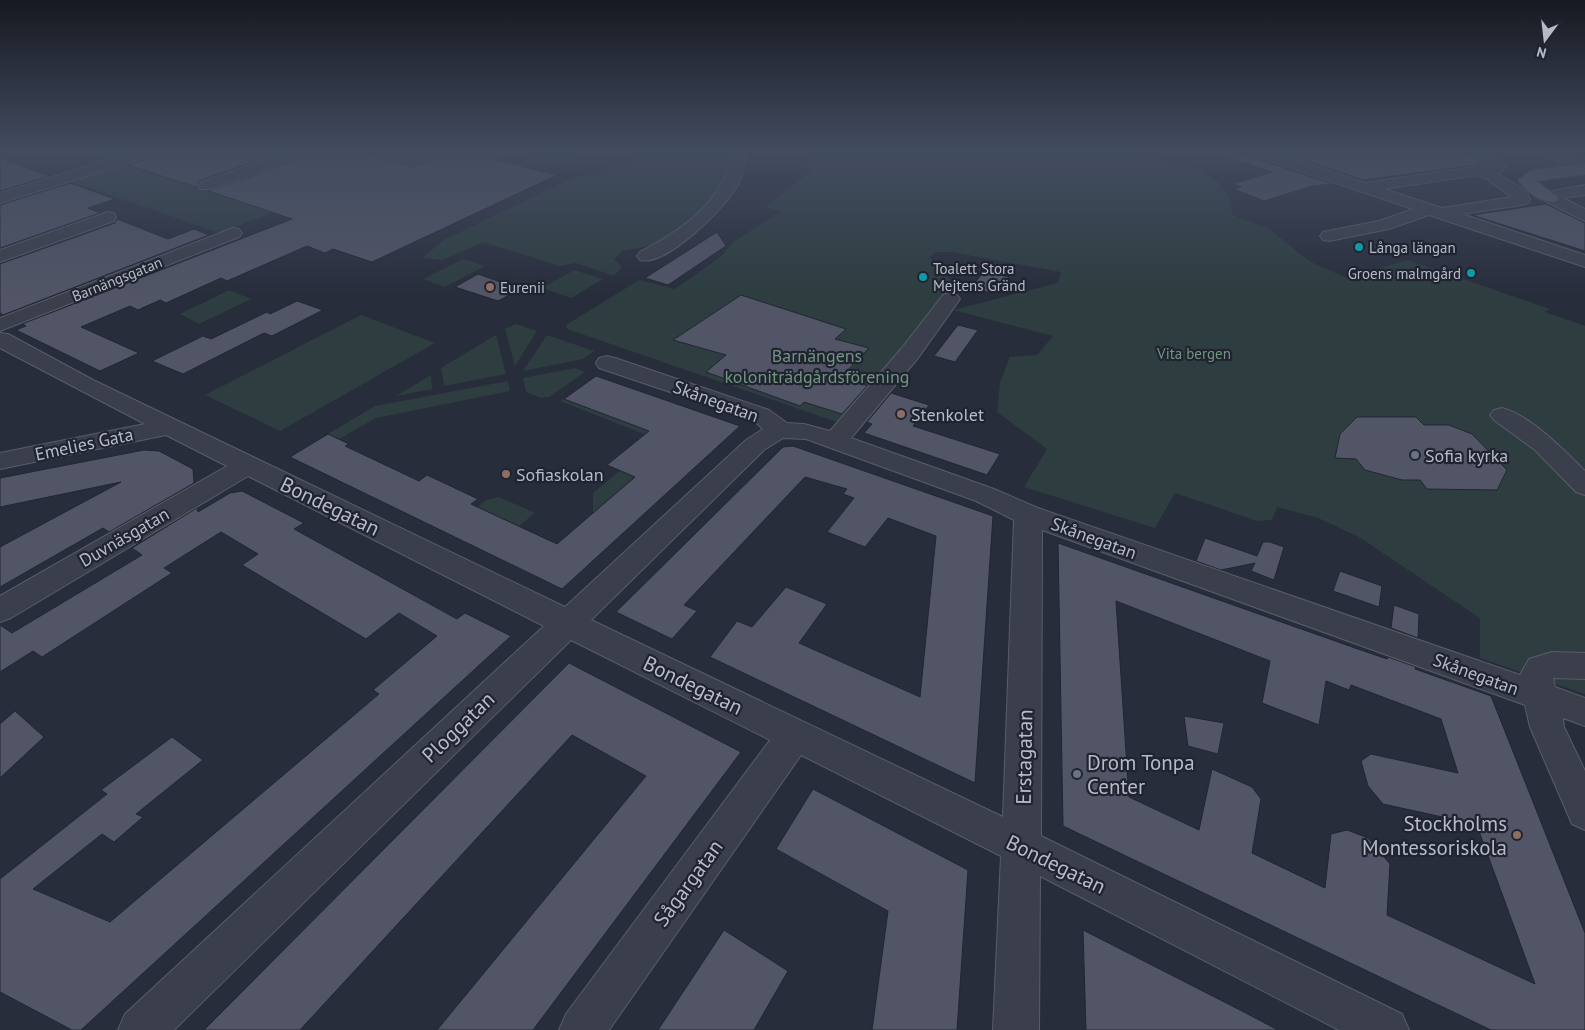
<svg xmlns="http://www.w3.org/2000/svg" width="1585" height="1030" font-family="'PT Sans',sans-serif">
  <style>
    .green { fill: #2d3d40 }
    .building { fill: #515566; stroke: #222633; fill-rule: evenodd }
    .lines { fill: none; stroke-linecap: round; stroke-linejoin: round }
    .minor-casing { stroke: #595d6a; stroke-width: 2 }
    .major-casing { stroke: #444855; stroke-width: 2 }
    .minor { fill: #3b3f4c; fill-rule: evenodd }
    .major { fill: #595e6b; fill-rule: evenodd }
    .culture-dot { fill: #0f9aa8; stroke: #202431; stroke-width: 2 }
    .education-dot { fill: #8d6e63; stroke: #202431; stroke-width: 2 }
    .worship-dot { fill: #6b7280; stroke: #202431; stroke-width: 2 }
    .labels { text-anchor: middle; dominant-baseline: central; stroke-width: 4.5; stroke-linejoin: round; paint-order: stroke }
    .far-poi-label { font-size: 15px; fill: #b7bbc7; stroke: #202431; text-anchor: start }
    .far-street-label { font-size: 15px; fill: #b7bbc7; stroke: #202431 }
    .far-park-label { font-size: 15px; fill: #71957f; stroke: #202431 }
    .park-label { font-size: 18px; fill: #71957f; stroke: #202431 }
    .street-label { font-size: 18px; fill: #b7bbc7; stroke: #202431 }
    .poi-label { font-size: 18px; fill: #b7bbc7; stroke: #202431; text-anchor: start }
    .near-street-label { font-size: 21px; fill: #b7bbc7; stroke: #202431 }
    .near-poi-label { font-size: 21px; fill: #b7bbc7; stroke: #202431; text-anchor: start }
  </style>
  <rect width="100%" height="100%" fill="#282d3b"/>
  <path class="green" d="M551,149H594L558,165L552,166L531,160V158Z
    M662,149H733L731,172L697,217L663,243L623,251L614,259L622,267L614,276L576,263L560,266L483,242L443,260L422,258L444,240L574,177L592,175Z
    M826,149H1112L1194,167L1220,183L1230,199L1232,215L1268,228L1309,261L1347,278L1408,260L1550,309L1545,312L1585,326V694L1480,658V618L1359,537L1318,518L1277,507L1272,520L1257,521L1175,493L1155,528L1024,487L1047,449L997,412L1000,383L1010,357L1037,355L1053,336L953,310L1058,283L1061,272L951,252H935L930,257L937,268L954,283L906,343L837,422L567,329L566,325L639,280L675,289L722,256L733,242L780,212L765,207L812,170L796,166Z
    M120,164L273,212L220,233L69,181Z
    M463,259L485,266L445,287L423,279Z
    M574,270L603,279L571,298L542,288Z
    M229,290L251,299L199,324L180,314Z
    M361,315L435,343L280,431L205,395Z
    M516,324L537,331L515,366L505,329Z
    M496,335L506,374L444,386L441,368Z
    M547,335L594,351L583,359L523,371Z
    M575,368L585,372L549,397L541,398L526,392L523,378Z
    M431,375L432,389L396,396Z
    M508,381L510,391L376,418L339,439L328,434L375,406Z
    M564,399L650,431L649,436L560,401Z
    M688,430L593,513V493L634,459Z
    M499,497L535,513L519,526L478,507L486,500Z"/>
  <path class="building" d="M91,149H135L106,158L90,153Z
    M168,149H287L199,181L196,187L128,165L165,154Z
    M317,149H363L367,154L415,167L448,154L451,149H521L497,160L557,175L372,262L333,249L325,253L307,246L227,281L221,278L166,303L160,300L138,310L130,306L81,327L139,353L100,371L16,330L26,326L22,324L292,219L209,191L314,154Z
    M1215,149H1239L1242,154L1333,184L1312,186L1264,201L1234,189L1241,187L1232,184L1272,172L1215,153Z
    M1271,149H1461L1483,164L1363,180Z
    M0,158L50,176L0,191Z
    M70,183L115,199L88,208L100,213L0,248V205Z
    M1546,204L1585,223V251L1472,215Z
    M117,219L168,239L194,229L209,235L3,315L0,313V264L115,223Z
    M717,232L726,246L668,285L645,278Z
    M984,271L1009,277L996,294L971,288Z
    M478,274L520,289L498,301L455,287Z
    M741,295L846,329L835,339L869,348L842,376L865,383L863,384L867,386L842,414L804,402L800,406L706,372L726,355L673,340Z
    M297,301L323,310L272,336L264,333L183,374L152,361L203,336L211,339L267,312L270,314Z
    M958,325L978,330L955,362L934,356Z
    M596,376L740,426L562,589L290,457L328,434L349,444L345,446L419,481L427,475L478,499L471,504L557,544L635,477L607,465L649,431L564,399Z
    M891,393L929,405L913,426L1000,454L987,475L864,433L872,424L867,422Z
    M1357,417H1416L1424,425H1449L1472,434L1507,470L1497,490L1427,489L1420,480H1402L1365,470L1356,459L1335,458L1340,434Z
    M793,446L993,516L975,783L710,657L737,621L752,627L786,587L827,604L799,643L920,697L936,536L888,518L865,547L827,532L854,498L843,494L847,489L805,477L684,605L697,611L672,639L616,612L783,447Z
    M144,450L159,451L193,469L194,483L109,532L103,528L0,587V547L121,482L0,507V478Z
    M242,491L304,523L294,529L457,619L465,613L511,636L81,1030H72L0,992V879L107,794L101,790L172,737L203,760L136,814L143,817L114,842L102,834L33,889L110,922L379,694L373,690L437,636L399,613L366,639L242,565L258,554L221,532L164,568L172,573L42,657L33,651L0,672V625L12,633L142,555L132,548L197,508L198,512L230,493Z
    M1205,538L1257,556L1263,542H1270L1284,547L1274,580L1251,571L1255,563L1221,570L1196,561Z
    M1058,543L1355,648L1387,659L1388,657L1416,667L1415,669L1491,696L1585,933V1030H1491L1063,826ZM1116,601L1270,661L1262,703L1319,725L1326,681L1349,690L1351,685L1441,719L1458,773L1371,754L1361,761L1368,786L1383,804L1470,823L1479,831L1535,984L1387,915L1390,864L1368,838L1347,830L1331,834L1325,888L1252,853L1261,799L1252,787L1212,769L1199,830L1129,797Z
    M1340,571L1382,586L1379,607L1333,591Z
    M1394,605L1419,614L1418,638L1391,628Z
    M569,663L741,752L533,1030H437L646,776L572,735L300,1030H204Z
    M15,711L44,737L0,778V724Z
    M1184,716L1224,723L1218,754L1188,746Z
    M813,789L968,870L957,1030H872L888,911L776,849Z
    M724,930L788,971L754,1030H658Z
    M1083,930L1240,1010L1278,1030H1086Z"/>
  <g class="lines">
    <defs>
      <path id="minor" d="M143,149H166L164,152L0,203V193Z
        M293,149H315L313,152L212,189H200L198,186L200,183Z
        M365,149H390L414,156L429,149H449L447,152L415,165L367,152Z
        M734,149H748C746,161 744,172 739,183C727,206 667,267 640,260L637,256L640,252C684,229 724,201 734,149Z
        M1241,149H1264L1365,183L1487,165L1468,149H1485L1507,166L1502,171L1497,173L1527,192L1530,200L1528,203L1522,205L1462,214L1585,255V267L1429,215L1389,229L1329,241L1323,240L1320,236L1323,232L1379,221L1413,209L1243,152ZM1477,175L1487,179L1512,197L1442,208L1384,189Z
        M1525,149H1549L1585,159V169L1527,152Z
        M1585,185V195L1563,198L1585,209V221L1545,201L1543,198L1552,191Z
        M108,212L114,213L116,217L114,221L0,262V250Z
        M233,228L239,229L242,233L239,237L0,331V318Z
        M950,293L957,295L960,299L918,358L851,438L994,489L1038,508L1520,675L1529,659L1552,652L1585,653V679L1553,678L1555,687L1585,698V726L1563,718L1564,727L1585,771V830L1572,824L1530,727L1525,705L1042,530L1041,836L1402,1014L1409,1030H1339L1040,876L1039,1030H993L1001,856L801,755L609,1030H559L566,1014L770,740L571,640L174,1030H118L125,1014L544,626L248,476L11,618L0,622V596L227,466L166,435L0,469V453L145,424L0,348V333L8,334L93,380L565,607L746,440L763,429L753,420L599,368L596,363L599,358L607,356L615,358L769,410L787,423L804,424L830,431L902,348L943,295ZM783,438L806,439L976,501L1014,520L1003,817L591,620L764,450Z
        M1502,408C1530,415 1565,451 1585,471V495L1576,492L1535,450L1494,420L1490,415L1494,410Z"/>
      <path id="major" d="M1585,164V174L1536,181L1559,198L1557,201C1542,205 1526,191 1518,180L1529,172L1534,170Z"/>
    </defs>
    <use href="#minor" class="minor-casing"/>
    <use href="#major" class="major-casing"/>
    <use href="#minor" class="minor"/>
    <use href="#major" class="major"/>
  </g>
  <linearGradient id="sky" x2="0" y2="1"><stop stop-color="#161920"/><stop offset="0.51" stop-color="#424c60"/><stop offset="1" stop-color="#424c60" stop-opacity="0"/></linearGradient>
  <rect width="1585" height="294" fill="url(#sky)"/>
  <g class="culture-dot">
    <circle cx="1359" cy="247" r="5"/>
    <circle cx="1471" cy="273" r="5"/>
    <circle cx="923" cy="277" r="5"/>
  </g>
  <g class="education-dot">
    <circle cx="490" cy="287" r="5"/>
    <circle cx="901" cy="414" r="5"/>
    <circle cx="506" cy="474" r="5"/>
    <circle cx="1517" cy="835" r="5"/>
  </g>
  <g class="worship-dot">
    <circle cx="1415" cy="455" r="5"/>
    <circle cx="1077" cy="774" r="5"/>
  </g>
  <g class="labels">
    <g class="far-poi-label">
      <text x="1369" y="247">Långa längan</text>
      <text x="933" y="268">Toalett Stora<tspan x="933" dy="17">Mejtens Gränd</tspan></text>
      <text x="1461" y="273" text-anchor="end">Groens malmgård</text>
      <text x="500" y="287">Eurenii</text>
    </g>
    <g class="far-street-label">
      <text transform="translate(117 279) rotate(-22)">Barnängsgatan</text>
    </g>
    <g class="far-park-label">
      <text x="1194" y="353">Vita bergen</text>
    </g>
    <g class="park-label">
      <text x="817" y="355">Barnängens<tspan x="817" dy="21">koloniträdgårdsförening</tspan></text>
    </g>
    <g class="street-label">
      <text transform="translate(716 401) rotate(20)">Skånegatan</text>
      <text transform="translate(84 444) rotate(-12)">Emelies Gata</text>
      <text transform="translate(124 537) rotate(-30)">Duvnäsgatan</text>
      <text transform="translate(1094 538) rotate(20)">Skånegatan</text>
      <text transform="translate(1476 674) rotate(20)">Skånegatan</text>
    </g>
    <g class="poi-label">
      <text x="911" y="414">Stenkolet</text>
      <text x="1425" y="455">Sofia kyrka</text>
      <text x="516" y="474">Sofiaskolan</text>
    </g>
    <g class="near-street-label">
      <text transform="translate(330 506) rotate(26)">Bondegatan</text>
      <text transform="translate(693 685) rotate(26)">Bondegatan</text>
      <text transform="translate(458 727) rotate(-44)">Ploggatan</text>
      <text transform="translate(1024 757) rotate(-89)">Erstagatan</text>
      <text transform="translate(1056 864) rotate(26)">Bondegatan</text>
      <text transform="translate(688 883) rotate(-54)">Sågargatan</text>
    </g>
    <g class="near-poi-label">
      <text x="1087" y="762">Drom Tonpa<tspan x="1087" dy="24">Center</tspan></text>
      <text x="1507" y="823" text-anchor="end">Stockholms<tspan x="1507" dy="24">Montessoriskola</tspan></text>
    </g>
  </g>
  <g transform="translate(1545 40) rotate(195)" stroke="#202431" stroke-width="4" paint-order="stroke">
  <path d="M0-4L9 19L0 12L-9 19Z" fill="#b7bbc7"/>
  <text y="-8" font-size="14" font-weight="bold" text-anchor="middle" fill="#b7bbc7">N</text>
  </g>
</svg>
